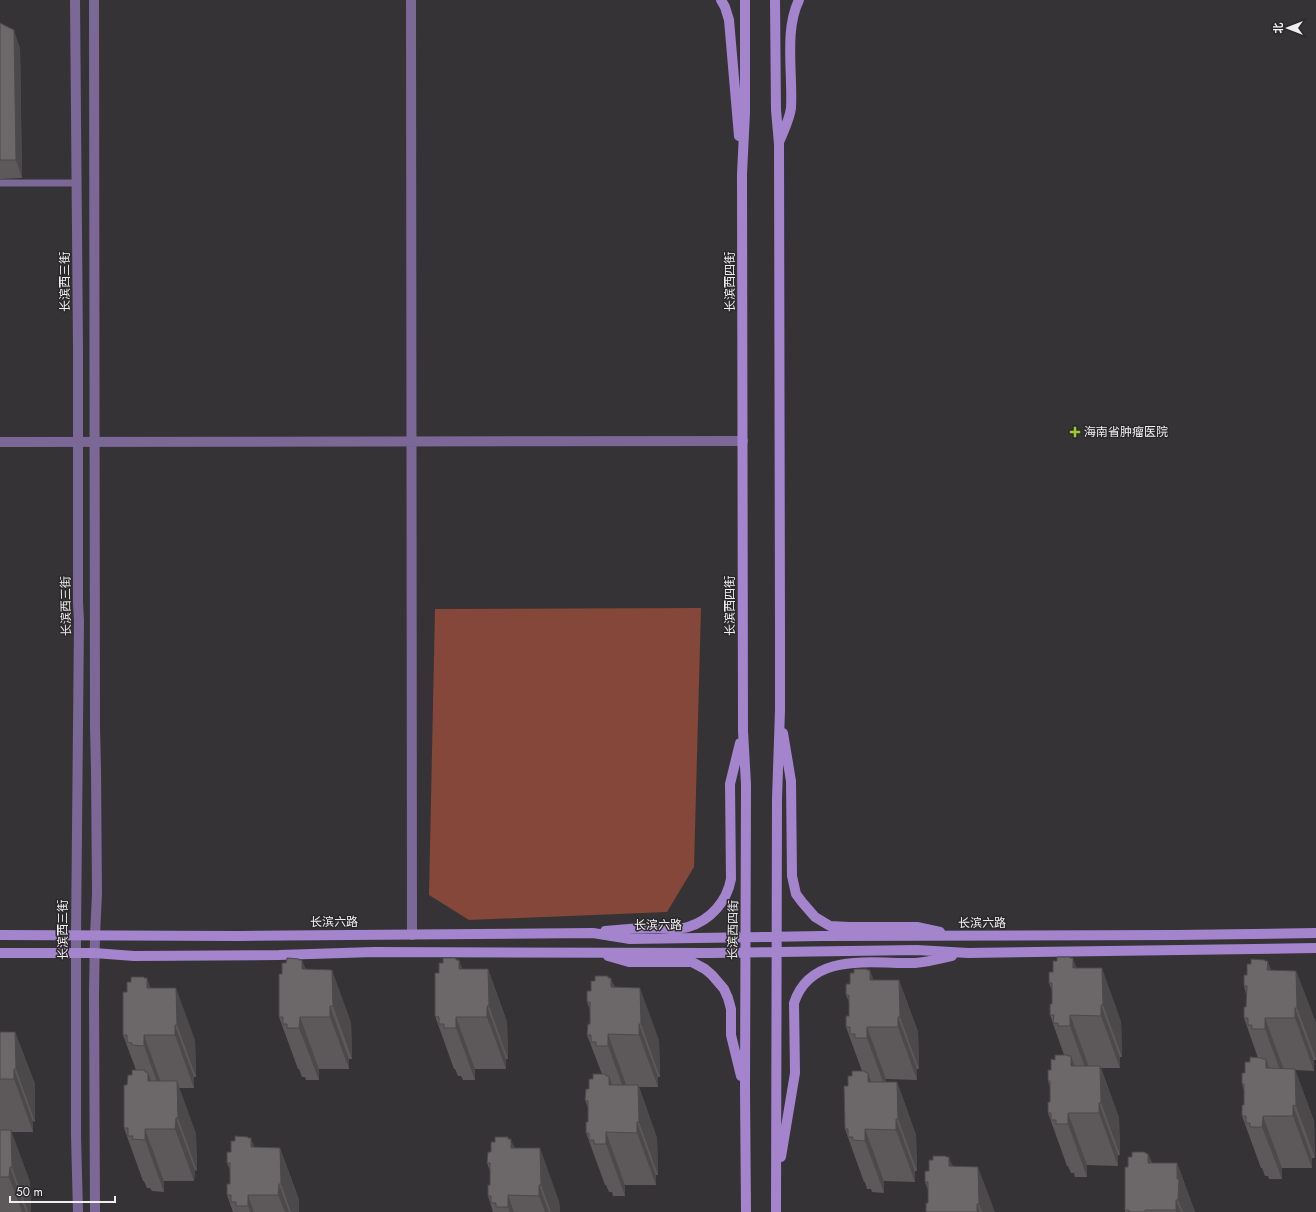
<svg xmlns="http://www.w3.org/2000/svg" width="1316" height="1212" font-family="Jost,'Noto Sans SC',sans-serif">
  <style>
    .green { fill: #844739 }
    .lines { fill: none; stroke-linecap: round; stroke-linejoin: round }
    .service { stroke: #7b6896; stroke-width: 7 }
    .minor { stroke: #7b6896; stroke-width: 10 }
    .tertiary { stroke: #7b6896; stroke-width: 10 }
    .secondary { stroke: #a484cd; stroke-width: 10 }
    .wall { fill: #5d595a }
    .shaded-wall { fill: #4c494a }
    .building { fill: #6c6869; stroke: #4c494a }
    .poi-dot { fill: #9fca2d; stroke: #2b292b; stroke-width: 1.5 }
    .labels { text-anchor: middle; dominant-baseline: central; stroke-width: 3; stroke-linejoin: round; paint-order: stroke }
    .street-label { font-size: 12px; fill: #f0eeef; stroke: #2b292b }
    .poi-label { font-size: 12px; fill: #f0eeef; stroke: #2b292b; text-anchor: start }
  </style>
  <rect width="100%" height="100%" fill="#353335"/>
  <path class="green" d="M701,608L694,867L667,912L469,920L429,895L435,609Z"/>
  <g class="lines">
    <path class="service" d="M0,183H77"/>
    <path class="minor" d="M411,0L412,935
      M0,442L743,441"/>
    <path class="tertiary" d="M75,0L78,348V602L79,621L76,935V1136L78,1212
      M94,0L95,727L96,770L97,894L95,935L94,992L95,1212"/>
    <path class="secondary" d="M721,0L725,7L729,20L739,136
      M745,0V112L742,174L743,731L746,784L745,1090L746,1212
      M775,0L776,110L779,144L780,632V710L777,799L776,1212
      M780,140C784,130 790,118 791,108C793,74 784,30 799,0
      M783,733L791,781L792,876L796,894L802,902L815,917L830,926L849,927H917L940,932
      M605,931C623,929 640,928 658,928C667,928 679,930 688,927C711,920 727,901 731,879L730,784L740,743
      M0,935L239,936L593,933L630,939L822,936L1176,935L1316,933
      M0,953H94L134,956L279,955L374,952L711,953L917,950L968,953L1316,948
      M608,956L629,962H692L705,969L712,975L724,989L728,998L731,1009V1035L741,1076
      M781,1157L795,1073L794,1003C811,951 873,964 915,963C927,962 940,959 952,956"/>
  </g>
  <path class="wall" d="M0,23L20,48L22,178L0,179Z
    M456,958V960H459L462,969H488L507,1022L508,1059H506V1069H475V1080H463L461,1076H458L455,1069H454L435,1016L443,963Z
    M1071,958L1077,968L1121,1021L1122,1057H1120V1068H1101L1119,1118L1120,1155H1118V1166L1087,1165V1177H1075L1074,1173H1071L1068,1166H1067L1048,1113L1050,1102V1088L1048,1081L1055,1060L1064,1055L1050,1015L1052,1004V991L1049,983L1057,961Z
    M300,960L306,969L351,1022L352,1059H349V1069H319V1080H306L305,1077H302L299,1069H298L279,1017L286,963Z
    M1265,960L1271,970L1296,971L1316,1023V1060H1314V1071L1295,1070L1314,1121L1315,1158H1312V1168H1282V1179H1269L1268,1176H1265L1262,1168H1261L1242,1116L1244,1105V1091L1242,1084L1250,1062L1258,1058L1244,1018L1246,1007V994L1244,986L1251,964Z
    M867,970L873,980H899L918,1032L919,1069H917V1080L886,1079V1082H897L916,1135L917,1171H915V1182L884,1181V1193L872,1192L871,1189H867L865,1182H864L845,1129L848,1086L852,1076L862,1071L846,1027L849,1016V1002L846,995L854,973Z
    M608,976L615,987L659,1040L660,1077H658V1087H639L657,1138L658,1175H656V1185H625V1196H613L612,1192H609L606,1185H605L586,1133L588,1122V1108L585,1100L589,1089L593,1079L602,1074L587,1035L590,1024V1010L587,1002L595,981Z
    M144,978L150,988L195,1040L196,1077H194V1088H179L196,1134L197,1171L195,1170L194,1181H164V1192L152,1191L150,1188H147L144,1181H143L124,1128L127,1085L132,1075L136,1070L123,1035L127,992L131,982Z
    M0,1032H15L35,1084V1122L33,1121V1132H11L30,1182L31,1212H0Z
    M248,1138L254,1147L280,1148L299,1200V1212H233L227,1195L230,1184V1170L227,1163L235,1141Z
    M509,1139L515,1148L559,1201L560,1212H493L488,1196L490,1185V1171L487,1163L495,1142Z
    M1145,1152L1146,1153L1148,1154L1152,1163H1177L1195,1212H1125V1210L1128,1167L1132,1157Z
    M946,1156L953,1166L995,1212H926L928,1203V1190L925,1182L933,1160Z"/>
  <path class="shaded-wall" d="M14,30L20,48L22,178L16,160Z
    M1070,957L1073,965V958L1092,1011L1090,1015L1070,958Z
    M456,958L459,966V960L478,1012L476,1017L456,960Z
    M299,959L302,967V960L322,1013L320,1017Z
    M1265,960L1267,968L1268,961L1287,1013L1285,1018Z
    M1102,968L1121,1021L1122,1057L1103,1005Z
    M488,969L507,1022L508,1059L489,1006Z
    M867,969L870,977V970L889,1022L870,980Z
    M332,970L351,1022L352,1059L333,1006Z
    M1296,971L1316,1023V1059L1297,1008Z
    M608,976L611,985V978L630,1030L628,1035L608,978Z
    M144,977L147,986V978L166,1031L164,1035Z
    M899,980L918,1032L919,1069L900,1017Z
    M176,988L195,1040L196,1077L177,1025Z
    M640,988L659,1040L660,1077L641,1024Z
    M1101,1005L1120,1057V1068L1101,1016Z
    M330,1006L349,1059V1069L330,1017Z
    M487,1006L506,1059V1069L487,1017Z
    M1295,1008L1314,1060V1071L1295,1018Z
    M1070,1015L1089,1067V1079L1070,1026Z
    M300,1017L319,1069V1080L299,1028Z
    M456,1017L475,1069V1080L456,1028Z
    M898,1017L917,1069V1080L898,1027Z
    M1265,1018L1284,1070V1081L1265,1029Z
    M639,1024L658,1077V1087L639,1035Z
    M175,1025L194,1077V1088L175,1035Z
    M867,1027L886,1079V1090L867,1038Z
    M15,1032L35,1084V1122L16,1069Z
    M608,1034L627,1087V1098L608,1046Z
    M144,1035L163,1088V1099L144,1046Z
    M1068,1055L1071,1063V1056L1090,1109L1071,1066Z
    M1262,1058L1266,1066V1059L1285,1112L1283,1116Z
    M1100,1066L1119,1118L1120,1155L1101,1103Z
    M14,1069L33,1121V1132L14,1079Z
    M1295,1069L1314,1121L1315,1158L1296,1106Z
    M145,1070L148,1078V1072L167,1124L148,1081Z
    M865,1071L868,1079V1073L887,1125L885,1129Z
    M606,1074L609,1083V1076L628,1128L626,1133Z
    M177,1081L196,1134L197,1171L178,1118Z
    M897,1082L916,1135L917,1171L898,1119Z
    M638,1085L657,1138L658,1175L639,1122Z
    M1099,1103L1118,1155V1166L1099,1113Z
    M1293,1105L1312,1158V1168L1293,1116Z
    M1068,1113L1087,1165V1177L1068,1124Z
    M1263,1116L1282,1168V1179L1262,1127Z
    M176,1118L195,1170L194,1181L175,1129Z
    M896,1119L915,1171V1182L896,1130Z
    M637,1122L656,1175V1185L637,1133Z
    M145,1129L164,1181V1192L145,1140Z
    M865,1129L884,1181V1193L865,1141Z
    M11,1130L30,1182L31,1212H28L12,1167Z
    M606,1132L625,1185V1196L606,1144Z
    M248,1137L251,1145V1138L270,1190L268,1195Z
    M508,1137L511,1146V1139L530,1191L511,1148Z
    M280,1148L299,1200V1212H291L281,1184Z
    M540,1148L559,1201L560,1212H551L541,1185Z
    M1145,1152L1148,1160V1154L1167,1206L1166,1210Z
    M946,1156L949,1164V1157L968,1210L966,1212L946,1157Z
    M1177,1163L1195,1212H1183L1178,1200Z
    M10,1167L26,1212H22L9,1177Z
    M978,1167L995,1212H982L979,1204Z
    M279,1184L289,1212H285L278,1195Z
    M539,1185L549,1212H545L539,1196Z
    M248,1195L254,1212H250L248,1206Z
    M508,1195L514,1212H510L508,1207Z
    M1176,1200L1181,1212H1176Z
    M977,1204L980,1212H977Z"/>
  <path class="building" d="M0,23L14,30L16,160H0Z
    M1057,957H1070V958H1073V968H1102L1103,1005H1101V1016L1070,1015V1026H1058V1023H1053L1054,1015H1050V1004H1052V983H1049V972H1053V961H1057Z
    M287,958L299,959V960H302V969L332,970L333,1006H330V1017H300L299,1028H287V1024H283V1017H279V974H282V963H286Z
    M443,958H456V960H459V969H488L489,1006H487V1017H456V1028H444V1024H439V1017L435,1016V973H439V963H443Z
    M1251,959L1265,960V961H1268L1267,970L1296,971L1297,1008H1295V1018H1265V1029H1252V1025H1248V1018H1244V1007H1246L1247,986H1244V975H1247V964H1251Z
    M854,969H867V970H870V980H899L900,1017H898V1027H867V1038H855V1034H850V1027H846V1016H849V995H846V984H850V973H854Z
    M595,976H608V978H611V987L640,988L641,1024H639V1035L608,1034V1046H596V1042H591V1035H587L588,1024H590V1002H587V991H591V981H595Z
    M131,977H144V978H147V988H176L177,1025H175V1035H144V1046L132,1045V1043L127,1042V1035H123V992H127V982H131Z
    M0,1032H15L16,1069H14V1079H0Z
    M1055,1055H1068V1056H1071V1066H1100L1101,1103H1099V1113H1068V1124H1056V1120H1051V1113H1048V1102H1050V1081H1048V1070H1051V1059L1055,1060Z
    M1250,1057L1262,1058V1059H1266V1068L1295,1069L1296,1106L1293,1105V1116H1263L1262,1127H1250V1123H1246V1116H1242V1105H1244V1084H1242V1073H1245V1062H1250Z
    M132,1070H145V1072H148V1081H177L178,1118H176L175,1129H145V1140L132,1139L133,1136H128V1128H124V1085H127L128,1075H132Z
    M852,1071H865V1072L868,1073V1082H897L898,1119H896V1130L865,1129V1141L853,1140V1137H848V1129H845L844,1086H848V1076H852Z
    M593,1074H606V1076H609V1085H638L639,1122H637V1133L606,1132V1144H594V1140H589V1133H586V1122H588V1101L585,1100L586,1089H589V1079H593Z
    M0,1130H11L12,1167H10L9,1177H0Z
    M235,1136L248,1137V1138H251V1147L280,1148L281,1184H279L278,1195H248V1206H236V1202H231V1195H227V1184H230V1163H227V1152H231V1141H235Z
    M495,1137H508V1139H511V1148H540L541,1185H539V1196L508,1195V1207H496V1203H491V1196H488V1185H490V1163H487L488,1152H491V1142H495Z
    M1132,1152H1145V1153L1148,1154V1163H1177V1179H1179L1178,1200H1176V1210H1145V1212H1129V1210H1125V1167H1128V1157H1132Z
    M933,1156H946V1157H949V1166L978,1167L979,1204H977V1212H926V1203H928V1182H925V1171H929V1160H933Z"/>
  <path class="poi-dot" d="M1073 426h4v4h4v4h-4v4h-4v-4h-4v-4h4z"/>
  <g class="labels">
    <g class="street-label">
      <text transform="translate(65 282) rotate(-90)">长滨西三街</text>
      <text transform="translate(730 282) rotate(-90)">长滨西四街</text>
      <text transform="translate(66 606) rotate(-91)">长滨西三街</text>
      <text transform="translate(730 606) rotate(-90)">长滨西四街</text>
      <text x="334" y="922">长滨六路</text>
      <text x="982" y="923">长滨六路</text>
      <text x="658" y="925">长滨六路</text>
      <text transform="translate(63 930) rotate(-90)">长滨西三街</text>
      <text transform="translate(733 930) rotate(-89)">长滨西四街</text>
    </g>
    <g class="poi-label">
      <text x="1084" y="432">海南省肿瘤医院</text>
    </g>
  </g>
  <g transform="translate(1288 28) rotate(270)" stroke="#2b292b" stroke-width="3" paint-order="stroke">
  <path d="M0-3L7 15L0 10L-7 15Z" fill="#f0eeef"/>
  <text y="-6" font-size="11" font-weight="bold" text-anchor="middle" fill="#f0eeef">北</text>
  </g>
  <path d="M10 1196v6h105v-6" fill="none" stroke="#f0eeef" stroke-width="2"/>
  <text x="16" y="1196" font-size="12" fill="#f0eeef" stroke="#2b292b" stroke-width="3" paint-order="stroke">50 m</text>
</svg>
